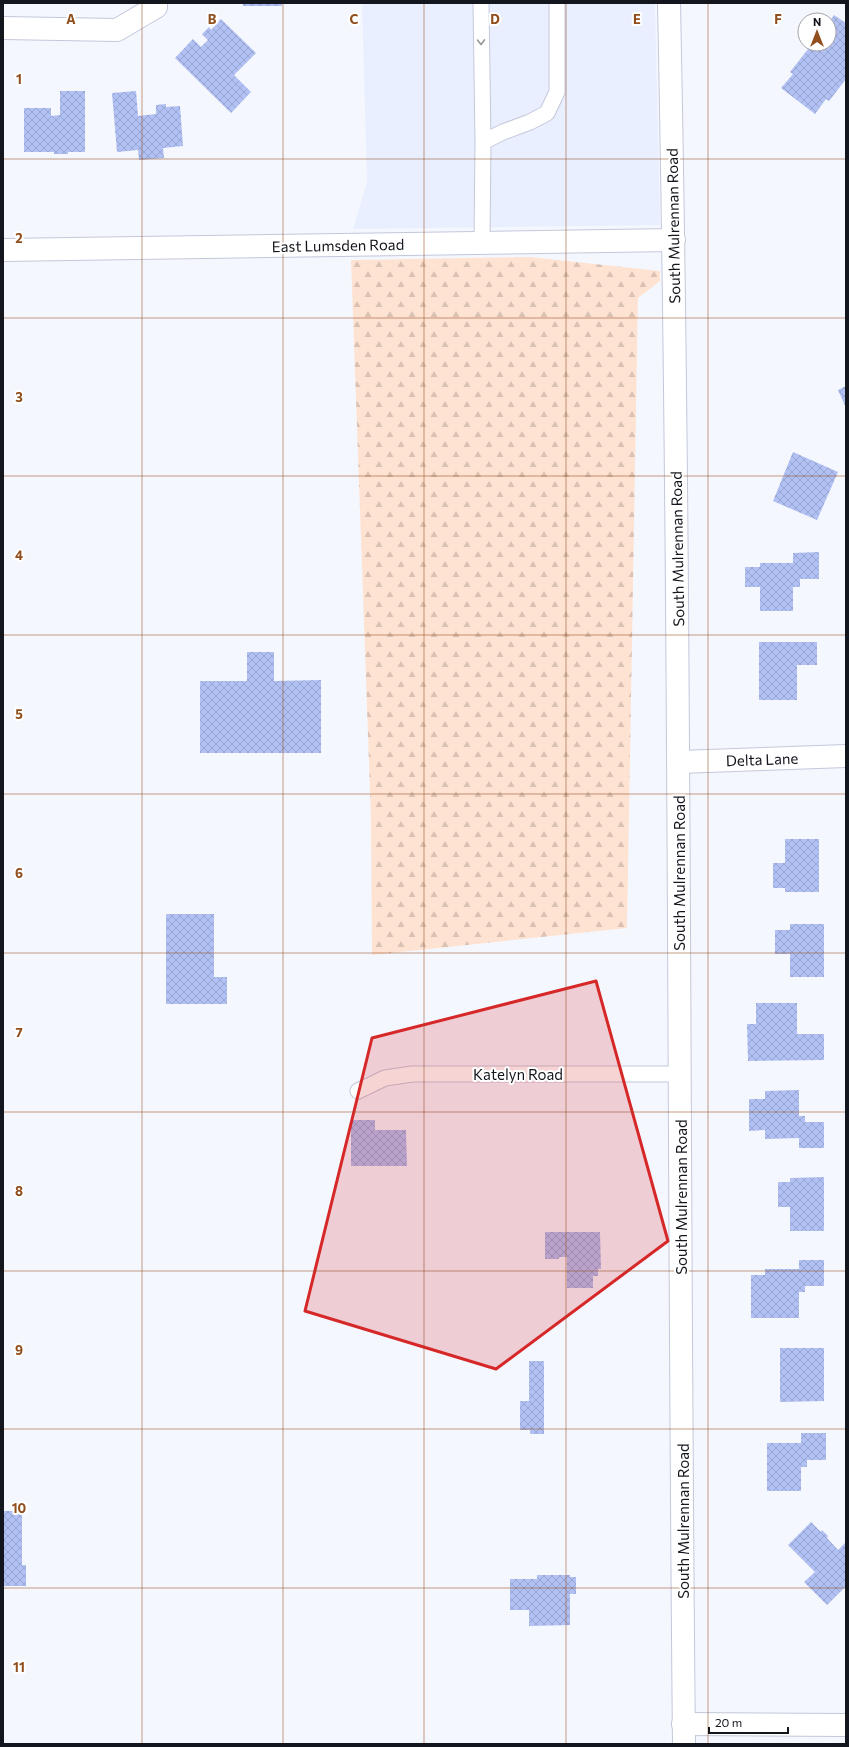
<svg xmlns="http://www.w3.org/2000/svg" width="849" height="1747" font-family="Commissioner,sans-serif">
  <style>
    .built { fill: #eaefff }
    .forest { fill: url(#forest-firs) }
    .building { fill: url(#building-cross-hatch) }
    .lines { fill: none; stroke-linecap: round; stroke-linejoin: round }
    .service-casing { stroke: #c3c8db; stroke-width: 17 }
    .minor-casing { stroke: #c3c8db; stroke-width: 24 }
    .tertiary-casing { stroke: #c3c8db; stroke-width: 24 }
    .service { stroke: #fff; stroke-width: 15 }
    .minor { stroke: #fff; stroke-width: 22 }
    .tertiary { stroke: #fff; stroke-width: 22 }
    .oneway { stroke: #959699 }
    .marked { fill: #d62828; fill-opacity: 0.2; stroke: #d62828; stroke-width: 3; stroke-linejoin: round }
    .grid { fill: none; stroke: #914f1e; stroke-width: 1; stroke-opacity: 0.55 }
    .labels { text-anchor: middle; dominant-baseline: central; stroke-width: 4; stroke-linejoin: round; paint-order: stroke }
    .street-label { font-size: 15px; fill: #14161d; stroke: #fff }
    .grid-label { font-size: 13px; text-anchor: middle; font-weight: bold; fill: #914f1e; stroke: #fff; stroke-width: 4; stroke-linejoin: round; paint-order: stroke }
  </style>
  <defs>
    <pattern id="forest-firs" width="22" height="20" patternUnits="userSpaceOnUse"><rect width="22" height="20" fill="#fee3d2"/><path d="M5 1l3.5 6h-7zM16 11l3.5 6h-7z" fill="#d9c2b4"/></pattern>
    <pattern id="building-cross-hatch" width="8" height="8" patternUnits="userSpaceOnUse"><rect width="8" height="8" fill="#b2c1f4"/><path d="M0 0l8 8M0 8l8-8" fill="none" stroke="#98a5d1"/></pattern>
  </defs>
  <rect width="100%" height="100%" fill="#f5f7ff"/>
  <path class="built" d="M362,3H655L660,225L353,229L367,182Z"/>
  <path class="forest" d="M530,257L660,271V281L638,298L627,928L372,955L371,819L351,260Z"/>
  <path class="building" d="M243,3H282V6H243Z
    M834,15L846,23V79L829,101L826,99L815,114L781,88L793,74L790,72L812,44H829V22Z
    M221,19L256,53L234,75L251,92L231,113L175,58L193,39L201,47L208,40L202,34L209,27L211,30Z
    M60,91H85V152H68V154H54V152H24V108H51V116L60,115Z
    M136,91L138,116L156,114V105L166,104V107L180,106L183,146L163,148L164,158L139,160L138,150L117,152L112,93Z
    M846,386V408L838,390Z
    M793,452L838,472L817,520L773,501Z
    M819,552V579H800V587H793V611H760V587H745V567H760V563H793V553Z
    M759,642H817V665H797V700H759Z
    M247,652H274V681L321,680V753H200V681H247Z
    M785,839H819V892H785V888H773V863H785Z
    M166,914H214V977H227V1004H166Z
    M790,924H824V977H790V954H775V930H790Z
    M756,1003H797V1034H824V1060L748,1061L747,1024H756Z
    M799,1090V1116H805V1122H824V1148H799V1138L765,1139V1130L749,1131V1099H765V1091Z
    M351,1120H375V1130H406L407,1166H351Z
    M824,1177V1231H790V1207H778V1182H790V1178Z
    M545,1232H600L601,1269H598V1276H593V1288H567V1257H559V1259H545Z
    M799,1260H824V1286H805V1292H799V1318H751V1275H765V1269H799Z
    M780,1348H824V1401L780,1402Z
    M529,1361H544V1434H530V1430H520V1401H529Z
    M801,1433H826V1460H807V1467H801V1491H767V1443H801Z
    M3,1511H22V1565H26V1586H3Z
    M811,1522L821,1532L822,1530L828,1536L827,1538L838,1550L846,1542V1586L827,1605L804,1582L815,1572L788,1545Z
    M537,1575H570V1577H576V1594H570V1625L529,1626V1610H510V1579H537Z"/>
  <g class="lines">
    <defs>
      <path id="service" d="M481,3L483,142
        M482,242L483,142L503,132L530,122L547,113L557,92V3
        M358,1091L385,1078L412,1074H680"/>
      <path id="minor" d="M3,28L117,30L156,7V3
        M679,762L846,756
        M683,1724L846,1725"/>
      <path id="tertiary" d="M669,3C681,583 678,1164 684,1744
        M3,250L674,240"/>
    </defs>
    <use href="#service" class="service-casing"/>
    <use href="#minor" class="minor-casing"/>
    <use href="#tertiary" class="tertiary-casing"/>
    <use href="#service" class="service"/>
    <use href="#minor" class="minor"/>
    <use href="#tertiary" class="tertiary"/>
  </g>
  <defs><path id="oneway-chevron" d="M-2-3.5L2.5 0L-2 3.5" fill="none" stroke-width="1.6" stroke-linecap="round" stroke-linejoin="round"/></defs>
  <use class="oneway" href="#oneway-chevron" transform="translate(481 42) rotate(89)"/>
  <path class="marked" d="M596,981L668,1241L496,1369L305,1311L372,1038Z"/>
  <path class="grid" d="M142,3V1744M283,3V1744M424,3V1744M566,3V1744M708,3V1744M3,159H846M3,318H846M3,476H846M3,635H846M3,794H846M3,953H846M3,1112H846M3,1271H846M3,1429H846M3,1588H846"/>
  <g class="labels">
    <g class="street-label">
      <text transform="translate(673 226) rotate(-91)">South Mulrennan Road</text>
      <text transform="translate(338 245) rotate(-1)">East Lumsden Road</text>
      <text transform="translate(677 549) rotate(-91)">South Mulrennan Road</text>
      <text transform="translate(762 759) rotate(-2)">Delta Lane</text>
      <text transform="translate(679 873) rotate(-90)">South Mulrennan Road</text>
      <text x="518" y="1074">Katelyn Road</text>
      <text transform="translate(681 1197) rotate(-90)">South Mulrennan Road</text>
      <text transform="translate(683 1521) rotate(-90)">South Mulrennan Road</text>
    </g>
  </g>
  <g class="grid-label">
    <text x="71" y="24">A</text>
    <text x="212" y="24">B</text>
    <text x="354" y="24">C</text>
    <text x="495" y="24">D</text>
    <text x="637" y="24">E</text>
    <text x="778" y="24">F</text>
    <text x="19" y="84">1</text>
    <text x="19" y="243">2</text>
    <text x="19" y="402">3</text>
    <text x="19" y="560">4</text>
    <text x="19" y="719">5</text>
    <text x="19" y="878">6</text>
    <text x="19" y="1037">7</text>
    <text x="19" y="1196">8</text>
    <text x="19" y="1355">9</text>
    <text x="19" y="1513">10</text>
    <text x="19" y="1672">11</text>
  </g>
  <rect width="849" height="1747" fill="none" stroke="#14161d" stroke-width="8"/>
  <g transform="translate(817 32)"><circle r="19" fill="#ffffff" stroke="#a1a2a5"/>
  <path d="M0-3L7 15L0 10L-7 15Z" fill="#914f1e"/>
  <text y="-6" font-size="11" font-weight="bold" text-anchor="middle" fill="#14161d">N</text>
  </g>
  <path d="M709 1727v6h79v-6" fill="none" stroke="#14161d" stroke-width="2"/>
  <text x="715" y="1727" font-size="12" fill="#14161d" stroke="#ffffff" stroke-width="3" paint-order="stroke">20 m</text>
</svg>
